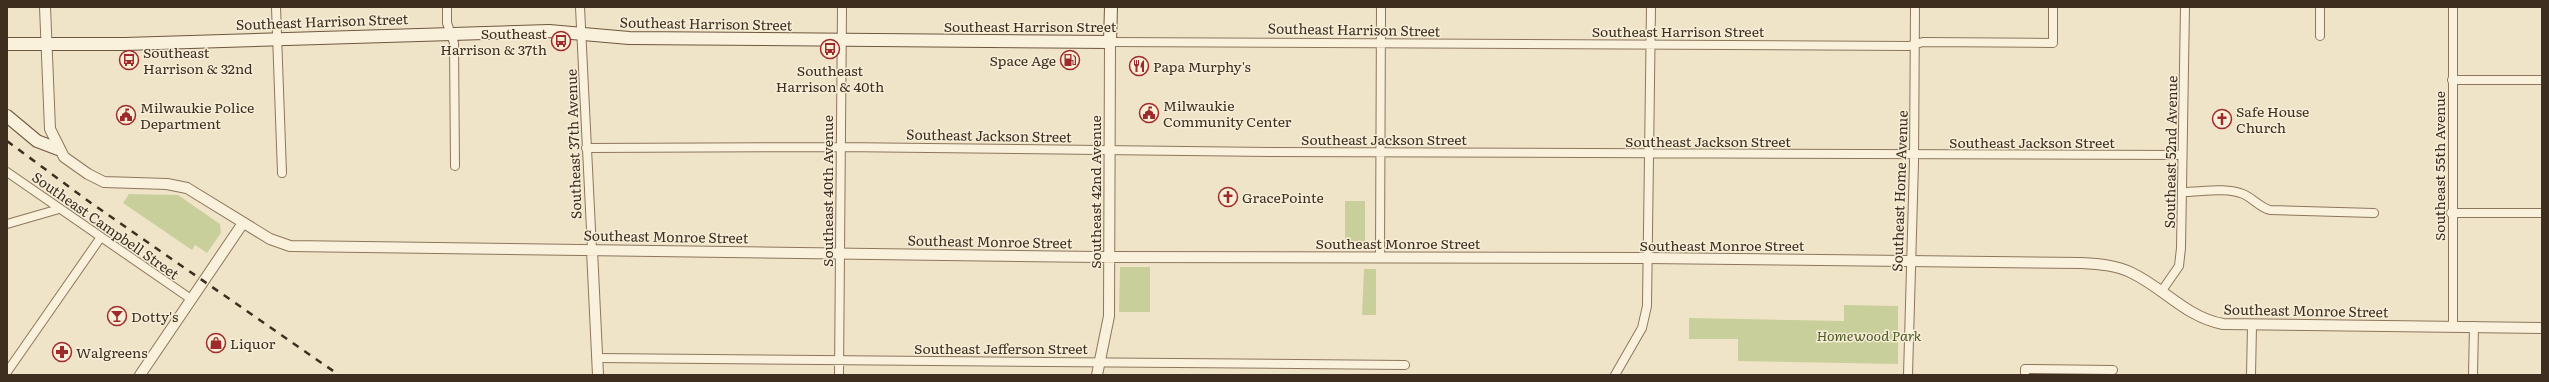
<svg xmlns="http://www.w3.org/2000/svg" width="2549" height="382" font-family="Literata,serif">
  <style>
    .green { fill: #c9cf9b }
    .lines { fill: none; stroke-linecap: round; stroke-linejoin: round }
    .minor-casing { stroke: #8d765c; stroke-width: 10 }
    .tertiary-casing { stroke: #8d765c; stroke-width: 12 }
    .secondary-casing { stroke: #6f573f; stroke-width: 14 }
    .minor { stroke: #faf1dc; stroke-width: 8 }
    .tertiary { stroke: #faf1dc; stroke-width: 10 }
    .secondary { stroke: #faf1dc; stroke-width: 12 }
    .rail { stroke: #3d2e20; stroke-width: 2.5; stroke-dasharray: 7 7; stroke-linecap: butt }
    .labels { text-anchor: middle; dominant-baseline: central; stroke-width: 3; stroke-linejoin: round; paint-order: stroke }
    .street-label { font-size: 14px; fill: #3d2e20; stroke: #f7eed8 }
    .poi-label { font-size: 14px; fill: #3d2e20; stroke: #f7eed8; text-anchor: start }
    .park-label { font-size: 14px; font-style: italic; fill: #4d5a26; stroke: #f7eed8 }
  </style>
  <rect width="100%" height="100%" fill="#f0e4c8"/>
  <path class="green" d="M129,194L178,195L220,224L221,233L207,253L195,245L192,250L123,203Z
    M1345,201H1365V242L1345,241Z
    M1120,267H1150V312H1119Z
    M1364,269H1376V315H1362Z
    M1844,305L1898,306V364L1738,361V339H1689V318L1844,321Z"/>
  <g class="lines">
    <defs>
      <path id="minor" d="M276,7L282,173
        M447,7V23L454,43L455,166
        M580,7L592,250
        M2320,7V36
        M1110,42L1909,46L1923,42L2053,43V7
        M2452,80H2542
        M586,148L839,147L1270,152L2182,155
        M7,172L191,299
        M2182,192C2201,192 2226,187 2243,194C2253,198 2259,207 2270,210L2374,213
        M2451,213H2542
        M7,224L59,209
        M1380,257L1381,7
        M2161,292L2179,266L2181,248L2185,7
        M2453,325V7
        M597,358L1405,365
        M7,372L101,237
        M839,375L842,7
        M1615,375L1642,328L1647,306L1651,7
        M1908,375L1914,162L1915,7
        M2025,375V369L2113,370
        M2251,375L2252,326
        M2473,375L2474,326"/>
      <path id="tertiary" d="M45,7L50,129L64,157L88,174L104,182L167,184L187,188L270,239L290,246L1098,257L1647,258L2081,263C2099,264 2116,265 2132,273C2165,289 2186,317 2223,324L2542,328
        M592,250L598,375
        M140,375L243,223
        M1097,375L1109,316L1110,42"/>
      <path id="secondary" d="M7,44H125L549,31L629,38L1110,42L1111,7
        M7,116L37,141L58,149"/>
    </defs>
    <use href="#minor" class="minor-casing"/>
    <use href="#tertiary" class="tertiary-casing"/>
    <use href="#secondary" class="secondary-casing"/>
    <use href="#minor" class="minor"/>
    <use href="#tertiary" class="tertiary"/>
    <use href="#secondary" class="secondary"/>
    <path class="rail" d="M7,141L91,203L339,375"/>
  </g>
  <defs>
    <symbol id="bus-ring" viewBox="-11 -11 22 22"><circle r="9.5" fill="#f7eed8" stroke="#9e2a2b" stroke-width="1.5"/><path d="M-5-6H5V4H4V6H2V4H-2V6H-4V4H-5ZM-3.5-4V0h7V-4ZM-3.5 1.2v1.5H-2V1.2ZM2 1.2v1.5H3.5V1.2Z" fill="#9e2a2b"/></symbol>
    <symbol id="fuel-ring" viewBox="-11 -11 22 22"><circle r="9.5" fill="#f7eed8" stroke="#9e2a2b" stroke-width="1.5"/><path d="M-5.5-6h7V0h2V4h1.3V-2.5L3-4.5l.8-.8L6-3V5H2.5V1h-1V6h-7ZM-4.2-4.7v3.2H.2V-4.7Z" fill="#9e2a2b"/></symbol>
    <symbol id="restaurant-ring" viewBox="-11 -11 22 22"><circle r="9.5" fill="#f7eed8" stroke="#9e2a2b" stroke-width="1.5"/><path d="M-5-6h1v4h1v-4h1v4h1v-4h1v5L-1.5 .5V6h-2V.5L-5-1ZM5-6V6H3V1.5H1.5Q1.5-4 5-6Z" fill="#9e2a2b"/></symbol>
    <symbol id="civic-ring" viewBox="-11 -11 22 22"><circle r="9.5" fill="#f7eed8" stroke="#9e2a2b" stroke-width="1.5"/><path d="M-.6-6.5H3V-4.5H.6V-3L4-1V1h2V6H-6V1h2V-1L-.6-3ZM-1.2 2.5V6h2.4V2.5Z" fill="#9e2a2b"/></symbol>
    <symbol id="church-ring" viewBox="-11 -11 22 22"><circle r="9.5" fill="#f7eed8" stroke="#9e2a2b" stroke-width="1.5"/><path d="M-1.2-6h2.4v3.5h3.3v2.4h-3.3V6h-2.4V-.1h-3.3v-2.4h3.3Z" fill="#9e2a2b"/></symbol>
    <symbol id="bar-ring" viewBox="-11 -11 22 22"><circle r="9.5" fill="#f7eed8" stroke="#9e2a2b" stroke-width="1.5"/><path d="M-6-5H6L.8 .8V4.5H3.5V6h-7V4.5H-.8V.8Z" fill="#9e2a2b"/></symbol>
    <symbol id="shop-ring" viewBox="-11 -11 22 22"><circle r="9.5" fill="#f7eed8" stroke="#9e2a2b" stroke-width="1.5"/><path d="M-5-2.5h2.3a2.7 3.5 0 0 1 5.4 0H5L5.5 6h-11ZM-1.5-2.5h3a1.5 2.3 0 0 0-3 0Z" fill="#9e2a2b"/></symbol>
    <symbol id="pharmacy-ring" viewBox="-11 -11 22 22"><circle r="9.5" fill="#f7eed8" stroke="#9e2a2b" stroke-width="1.5"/><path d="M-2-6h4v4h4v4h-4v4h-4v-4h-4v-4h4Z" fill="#9e2a2b"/></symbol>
  </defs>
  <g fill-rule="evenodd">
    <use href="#bus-ring" x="550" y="30" width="22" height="22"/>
    <use href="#bus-ring" x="819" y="38" width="22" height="22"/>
    <use href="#bus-ring" x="118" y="49" width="22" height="22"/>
    <use href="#fuel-ring" x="1059" y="49" width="22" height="22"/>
    <use href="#restaurant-ring" x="1128" y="55" width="22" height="22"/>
    <use href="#civic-ring" x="1138" y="102" width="22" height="22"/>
    <use href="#civic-ring" x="115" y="104" width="22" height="22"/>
    <use href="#church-ring" x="2211" y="108" width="22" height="22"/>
    <use href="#church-ring" x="1217" y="186" width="22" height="22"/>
    <use href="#bar-ring" x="106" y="305" width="22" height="22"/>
    <use href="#shop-ring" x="205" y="332" width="22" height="22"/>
    <use href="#pharmacy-ring" x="51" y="341" width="22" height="22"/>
  </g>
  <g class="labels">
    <g class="street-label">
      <text transform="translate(322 21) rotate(-2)">Southeast Harrison Street</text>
      <text transform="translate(706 23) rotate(1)">Southeast Harrison Street</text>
      <text x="1030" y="26">Southeast Harrison Street</text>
      <text transform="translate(1354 29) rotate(1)">Southeast Harrison Street</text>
      <text x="1678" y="31">Southeast Harrison Street</text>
      <text transform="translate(989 135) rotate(1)">Southeast Jackson Street</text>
      <text x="1384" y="139">Southeast Jackson Street</text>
      <text x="1708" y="141">Southeast Jackson Street</text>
      <text x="2032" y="142">Southeast Jackson Street</text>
      <text transform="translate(573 144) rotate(-92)">Southeast 37th Avenue</text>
      <text transform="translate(2170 152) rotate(-89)">Southeast 52nd Avenue</text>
      <text transform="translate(2439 166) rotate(-90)">Southeast 55th Avenue</text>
      <text transform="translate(827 191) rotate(-90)">Southeast 40th Avenue</text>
      <text transform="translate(1899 191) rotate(-88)">Southeast Home Avenue</text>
      <text transform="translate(1095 192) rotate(-90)">Southeast 42nd Avenue</text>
      <text transform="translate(106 225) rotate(35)">Southeast Campbell Street</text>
      <text transform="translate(666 236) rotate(1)">Southeast Monroe Street</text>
      <text transform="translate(990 241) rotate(1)">Southeast Monroe Street</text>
      <text x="1398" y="243">Southeast Monroe Street</text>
      <text x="1722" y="245">Southeast Monroe Street</text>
      <text transform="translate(2306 310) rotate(1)">Southeast Monroe Street</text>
      <text x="1001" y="348">Southeast Jefferson Street</text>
    </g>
    <g class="poi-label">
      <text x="547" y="33" text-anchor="end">Southeast<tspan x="547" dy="16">Harrison &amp; 37th</tspan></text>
      <text x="143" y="52">Southeast<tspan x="143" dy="16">Harrison &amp; 32nd</tspan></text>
      <text x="1056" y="60" text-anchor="end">Space Age</text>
      <text x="1153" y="66">Papa Murphy's</text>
      <text x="830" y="70" text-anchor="middle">Southeast<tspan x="830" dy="16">Harrison &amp; 40th</tspan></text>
      <text x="1163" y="105">Milwaukie<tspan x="1163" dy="16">Community Center</tspan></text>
      <text x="140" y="107">Milwaukie Police<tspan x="140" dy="16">Department</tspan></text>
      <text x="2236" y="111">Safe House<tspan x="2236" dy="16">Church</tspan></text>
      <text x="1242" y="197">GracePointe</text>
      <text x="131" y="316">Dotty's</text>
      <text x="230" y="343">Liquor</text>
      <text x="76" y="352">Walgreens</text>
    </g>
    <g class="park-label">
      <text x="1869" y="335">Homewood Park</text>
    </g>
  </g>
  <rect width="2549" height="382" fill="none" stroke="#3d2e20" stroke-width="16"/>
</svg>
